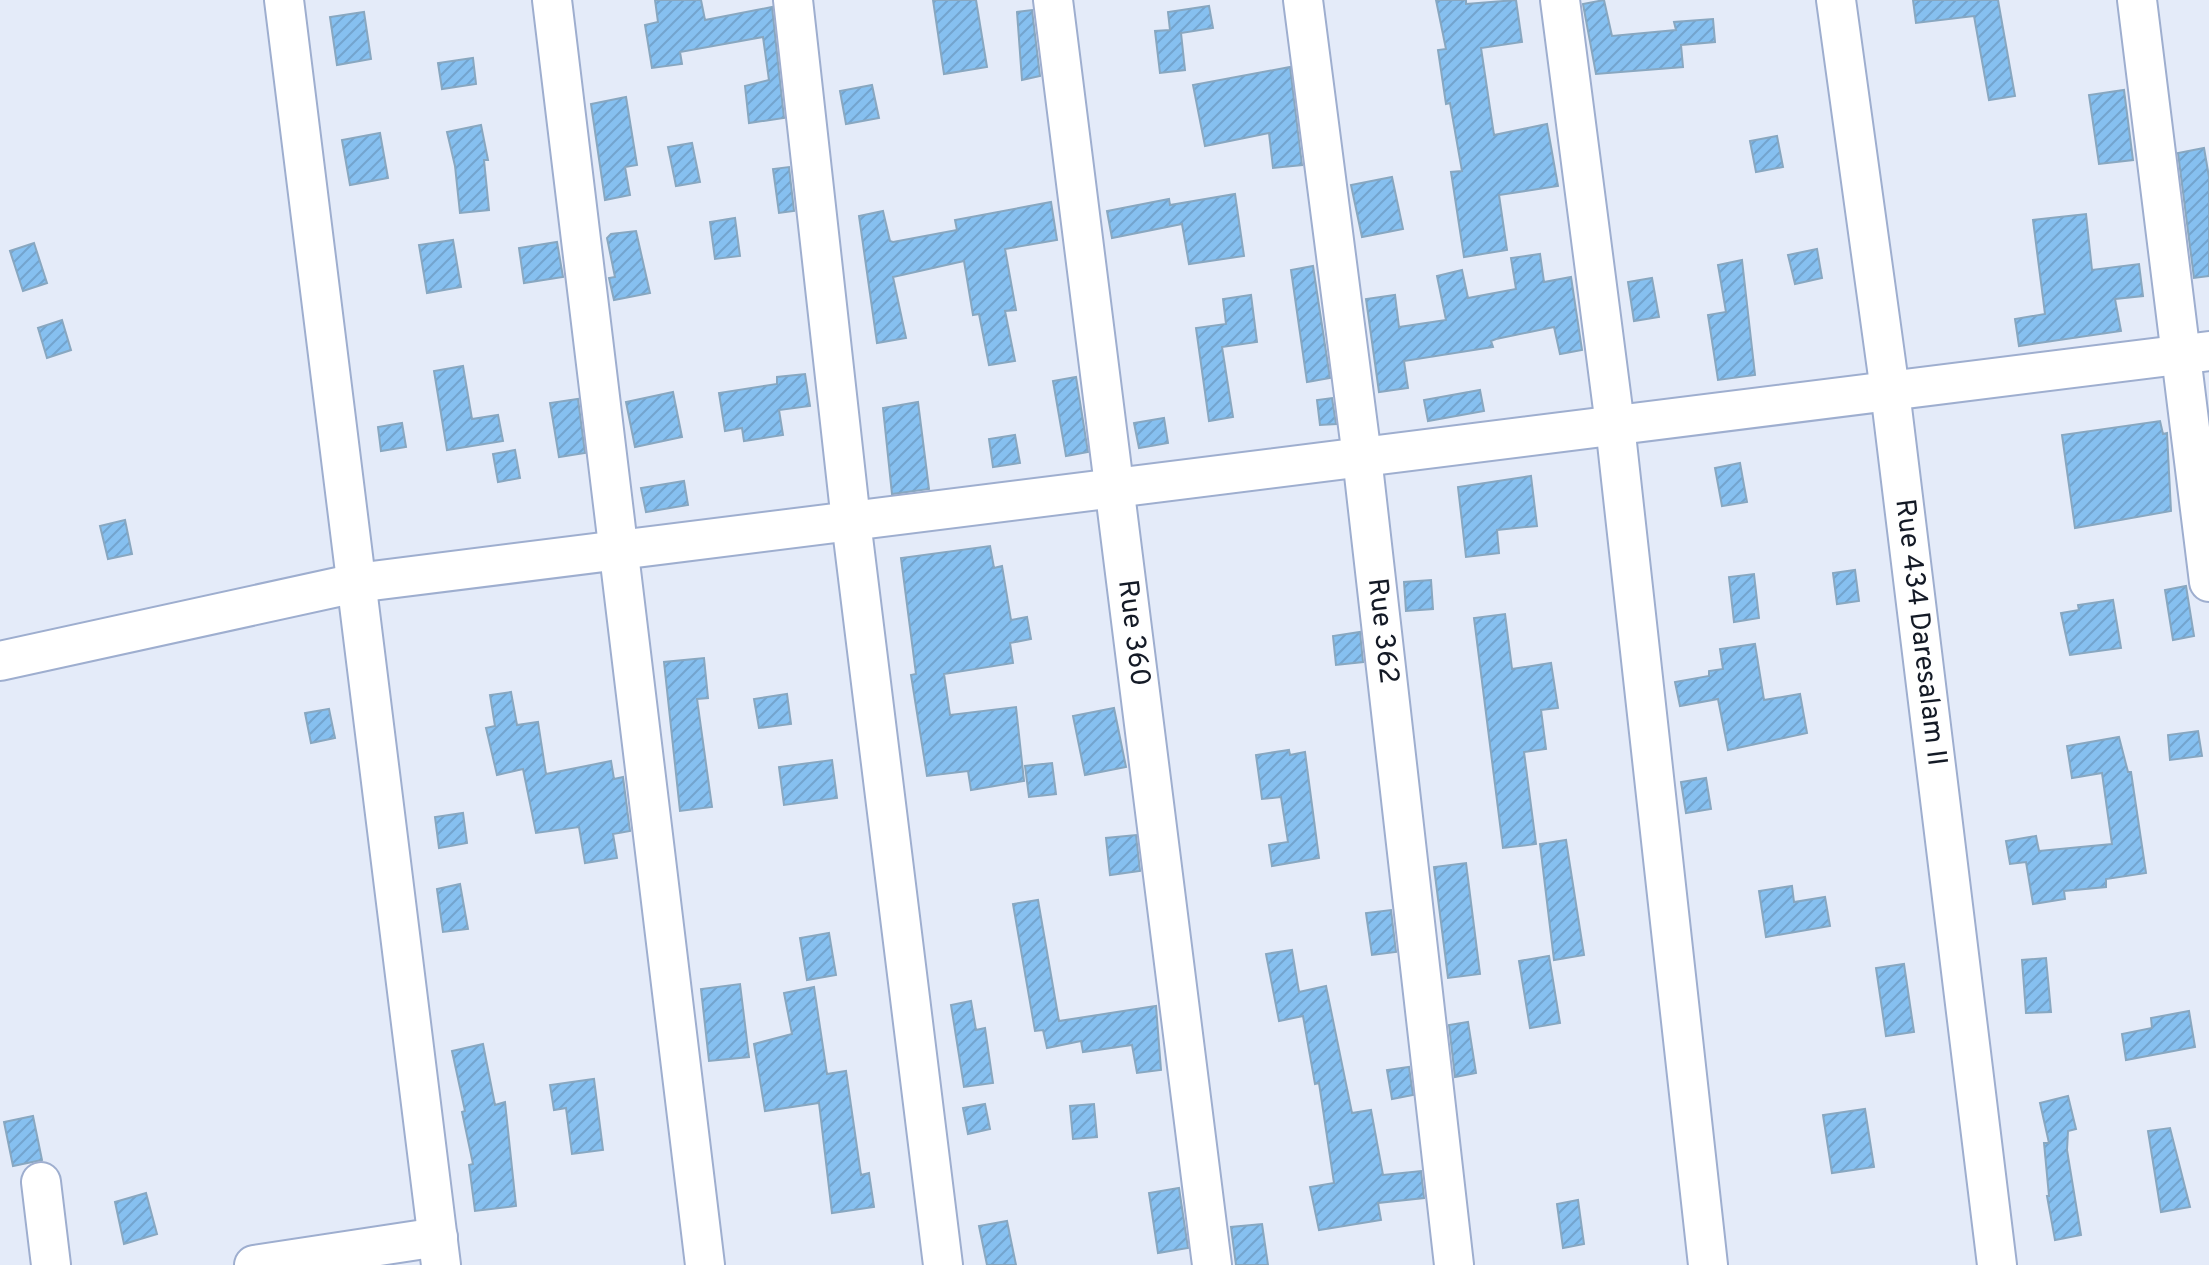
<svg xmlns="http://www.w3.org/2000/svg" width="2209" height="1265" font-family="Overpass,sans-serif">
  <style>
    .building { fill: url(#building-hatch); stroke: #88a7c0; stroke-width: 2 }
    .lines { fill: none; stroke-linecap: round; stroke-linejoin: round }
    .minor-casing { stroke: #9eaecf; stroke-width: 42 }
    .minor { stroke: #fff; stroke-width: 38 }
    .labels { text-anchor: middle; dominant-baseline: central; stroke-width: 6; stroke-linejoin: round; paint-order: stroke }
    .street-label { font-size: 28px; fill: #141a26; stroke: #f4f8ff }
  </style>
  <defs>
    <pattern id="building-hatch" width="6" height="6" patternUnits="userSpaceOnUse" patternTransform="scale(2)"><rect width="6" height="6" fill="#86c0f0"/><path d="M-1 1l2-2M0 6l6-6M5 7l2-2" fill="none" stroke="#73a4ce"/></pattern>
  </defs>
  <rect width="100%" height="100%" fill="#e4ebf9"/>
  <path class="building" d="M655,0H701L705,20L772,7L784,118L749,123L745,86L769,80L763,37L680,52L682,64L652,68L645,25L658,22Z
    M933,0H976L987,67L944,74Z
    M1436,0H1466V4L1516,0L1522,42L1481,48L1494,135L1547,124L1558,186L1499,195L1507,250L1464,257L1451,172L1462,171L1450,103L1446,104L1438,50L1446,49Z
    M1604,0L1612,36L1676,30L1674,22L1713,19L1715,42L1681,45L1683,67L1596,74L1583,4Z
    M1913,0H1998L2015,96L1989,100L1974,16L1916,23Z
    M1209,6L1213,28L1181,33L1185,70L1160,73L1155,31L1170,30L1168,12Z
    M1032,10L1040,76L1022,80L1017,12Z
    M364,12L371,59L337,65L330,17Z
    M473,58L476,84L442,89L438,63Z
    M1290,67L1302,165L1273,168L1269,133L1205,146L1193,85Z
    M872,85L879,118L846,124L840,91Z
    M2124,90L2133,160L2099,164L2089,95Z
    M626,97L637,165L625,167L630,195L605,200L591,104Z
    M481,125L488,160H484L489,210L460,213L455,166L447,132Z
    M380,133L388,178L350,185L342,140Z
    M1777,136L1783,167L1756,172L1750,141Z
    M692,143L700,182L676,186L668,147Z
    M2204,148L2209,177V276L2194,278L2178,153Z
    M789,167L794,211L779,213L773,169Z
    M1392,177L1403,229L1362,237L1351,185Z
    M1235,194L1244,256L1189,264L1182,224L1112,238L1107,211L1169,199L1170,205Z
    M1051,202L1057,240L1005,249L1016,310L1005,311L1015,361L989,365L979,314L973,315L964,261L893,277L906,338L877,343L859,216L883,211L890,241L893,242L957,230L955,220Z
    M2086,214L2092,270L2139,264L2143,296L2115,299L2121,331L2019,346L2015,319L2045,314L2033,220Z
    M735,218L740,256L715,259L710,222Z
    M636,231L650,293L614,300L609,278L615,277L607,238L611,234Z
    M453,240L461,287L427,293L419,245Z
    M557,242L563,277L524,283L519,248Z
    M34,243L47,283L23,291L10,251Z
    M1817,249L1822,278L1795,284L1788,255Z
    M1540,254L1544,282L1571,277L1582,350L1560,354L1554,327L1496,339L1491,341L1493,347L1404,361L1408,388L1379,392L1366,299L1395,295L1399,327L1446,320L1437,276L1462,270L1468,298L1516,289L1511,258Z
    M1742,260L1755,375L1718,380L1708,315L1726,312L1718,265Z
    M1313,266L1330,378L1307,382L1291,270Z
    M1652,278L1659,317L1634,321L1628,282Z
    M1251,295L1257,342L1222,347L1233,417L1209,421L1196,328L1226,324L1223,299Z
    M62,320L71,350L47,358L38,328Z
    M463,366L472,419L498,415L503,441L447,450L434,371Z
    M805,374L810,406L779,410L783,435L744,441L742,428L725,431L719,393L777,384V377Z
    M1076,377L1088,452L1066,456L1053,381Z
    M1480,390L1484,411L1428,421L1424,400Z
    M673,392L682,437L635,447L626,402Z
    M1332,398L1336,424L1320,425L1317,400Z
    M578,399L585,453L559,457L550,403Z
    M918,402L929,489L892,494L883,408Z
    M1164,418L1168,443L1139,448L1134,423Z
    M2160,421L2163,434L2167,433L2171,511L2075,528L2062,435Z
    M402,423L406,447L381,451L378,427Z
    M1015,435L1020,463L993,467L989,439Z
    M515,450L520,478L498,482L493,454Z
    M1740,463L1747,502L1722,506L1715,468Z
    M1531,476L1537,526L1497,530L1499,553L1466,557L1458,487Z
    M684,481L688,505L646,512L641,488Z
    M125,520L132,554L108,559L100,526Z
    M990,546L994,568L1002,566L1011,620L1027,617L1031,639L1010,643L1013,663L944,674L950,715L1016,707L1024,781L971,790L968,771L927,776L911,675L916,674L901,558Z
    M1855,570L1859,601L1837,604L1833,573Z
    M1754,574L1759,618L1734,622L1729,577Z
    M1431,580L1433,609L1406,611L1404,582Z
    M2186,586L2194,636L2173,640L2165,590Z
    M2113,600L2121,648L2070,655L2061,613L2079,610L2078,605Z
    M1505,614L1512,669L1551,663L1558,708L1541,710L1546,749L1524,752L1536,844L1503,848L1474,618Z
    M1360,632L1363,662L1336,665L1333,636Z
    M1755,644L1764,700L1800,694L1807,733L1728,750L1718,699L1680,706L1675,682L1709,676V671L1723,669L1720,649Z
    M704,658L708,698L697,699L712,807L680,811L664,662Z
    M511,692L517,725L538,722L546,774L611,761L614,779L623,777L630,831L613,834L617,858L585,863L579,827L536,833L523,769L497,775L486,728L495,726L490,695Z
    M787,694L791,724L759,728L754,699Z
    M1114,708L1126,767L1085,775L1073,716Z
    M329,709L335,738L311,743L305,713Z
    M2198,731L2202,756L2170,760L2168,735Z
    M2119,737L2128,772H2131L2146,873L2106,879V887L2064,891L2065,899L2033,904L2026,862L2010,864L2006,841L2036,836L2039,851L2112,844L2102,773L2072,778L2067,746Z
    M1289,750L1290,755L1305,752L1319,858L1272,866L1269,845L1288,842L1281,797L1262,799L1256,755Z
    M832,760L837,798L784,805L779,767Z
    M1052,763L1056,794L1029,797L1025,766Z
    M1706,778L1711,809L1686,813L1681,782Z
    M463,813L467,843L439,848L435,817Z
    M1136,835L1140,871L1110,875L1106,838Z
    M1566,840L1584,955L1554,960L1540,844Z
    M1466,863L1480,974L1448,978L1434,867Z
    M460,884L468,929L443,932L437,889Z
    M1792,886L1794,902L1825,897L1830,926L1766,937L1759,891Z
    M1038,900L1059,1021L1156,1006L1161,1070L1137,1073L1132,1045L1083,1052L1081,1041L1047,1048L1043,1030L1035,1031L1013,904Z
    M1391,910L1396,952L1372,955L1366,913Z
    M829,933L836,975L807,980L800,938Z
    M1292,950L1299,992L1326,986L1352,1113L1371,1110L1383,1175L1421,1171L1424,1198L1378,1203L1381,1220L1319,1230L1310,1187L1334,1183L1319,1083L1315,1084L1303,1016L1279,1021L1266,954Z
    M1549,956L1560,1023L1530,1028L1519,961Z
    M2046,958L2051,1012L2026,1013L2022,960Z
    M1904,964L1914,1032L1886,1036L1876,968Z
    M740,984L749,1057L709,1061L701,989Z
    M814,987L827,1074L846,1071L861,1175L869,1173L874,1207L832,1213L819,1103L765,1111L754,1044L792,1034L784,993Z
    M971,1001L976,1030L985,1028L993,1083L964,1087L951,1005Z
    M2189,1011L2195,1047L2126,1060L2122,1034L2152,1028L2151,1018Z
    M1468,1022L1476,1073L1455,1077L1449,1025Z
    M483,1044L495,1105L505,1102L516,1206L475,1211L469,1165L473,1164L462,1112L465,1111L452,1051Z
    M1409,1067L1413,1095L1392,1099L1387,1070Z
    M594,1079L603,1150L572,1154L566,1108L554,1110L550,1085Z
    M2068,1096L2076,1129L2068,1131L2067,1150L2081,1235L2055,1240L2047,1196H2049L2044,1143H2049L2040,1103Z
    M985,1104L990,1129L968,1134L963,1108Z
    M1094,1104L1097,1137L1073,1139L1070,1106Z
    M1865,1109L1874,1167L1832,1173L1823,1115Z
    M33,1116L42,1160L13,1166L4,1122Z
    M2170,1128L2190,1207L2161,1212L2148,1131Z
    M1179,1188L1188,1248L1158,1253L1149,1193Z
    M146,1193L157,1234L124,1244L115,1202Z
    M1578,1200L1584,1244L1563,1248L1557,1204Z
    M1007,1221L1016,1265H987L979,1226Z
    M1262,1224L1268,1265H1236L1231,1227Z"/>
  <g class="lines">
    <defs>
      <g id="minor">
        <path d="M284,0L441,1265"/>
        <path d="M552,0L705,1265"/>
        <path d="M793,0L851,521L943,1265"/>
        <path id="s1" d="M1053,0L1212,1265"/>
        <path id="s2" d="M1303,0L1362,457L1454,1265"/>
        <path d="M1560,0L1615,425L1708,1265"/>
        <path id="s3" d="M1836,0L1890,391L1997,1265"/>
        <path d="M2137,0L2209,582"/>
        <path d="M0,661L356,583L2209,351"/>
        <path d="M41,1182L51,1265"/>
        <path d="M254,1265L438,1237"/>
      </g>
    </defs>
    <use href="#minor" class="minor-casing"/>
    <use href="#minor" class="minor"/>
  </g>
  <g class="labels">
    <g class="street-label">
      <text stroke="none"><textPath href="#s1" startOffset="638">Rue 360</textPath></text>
      <text stroke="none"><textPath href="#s2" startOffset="636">Rue 362</textPath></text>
      <text stroke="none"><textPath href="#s3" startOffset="638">Rue 434 Daresalam II</textPath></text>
    </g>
  </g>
</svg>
